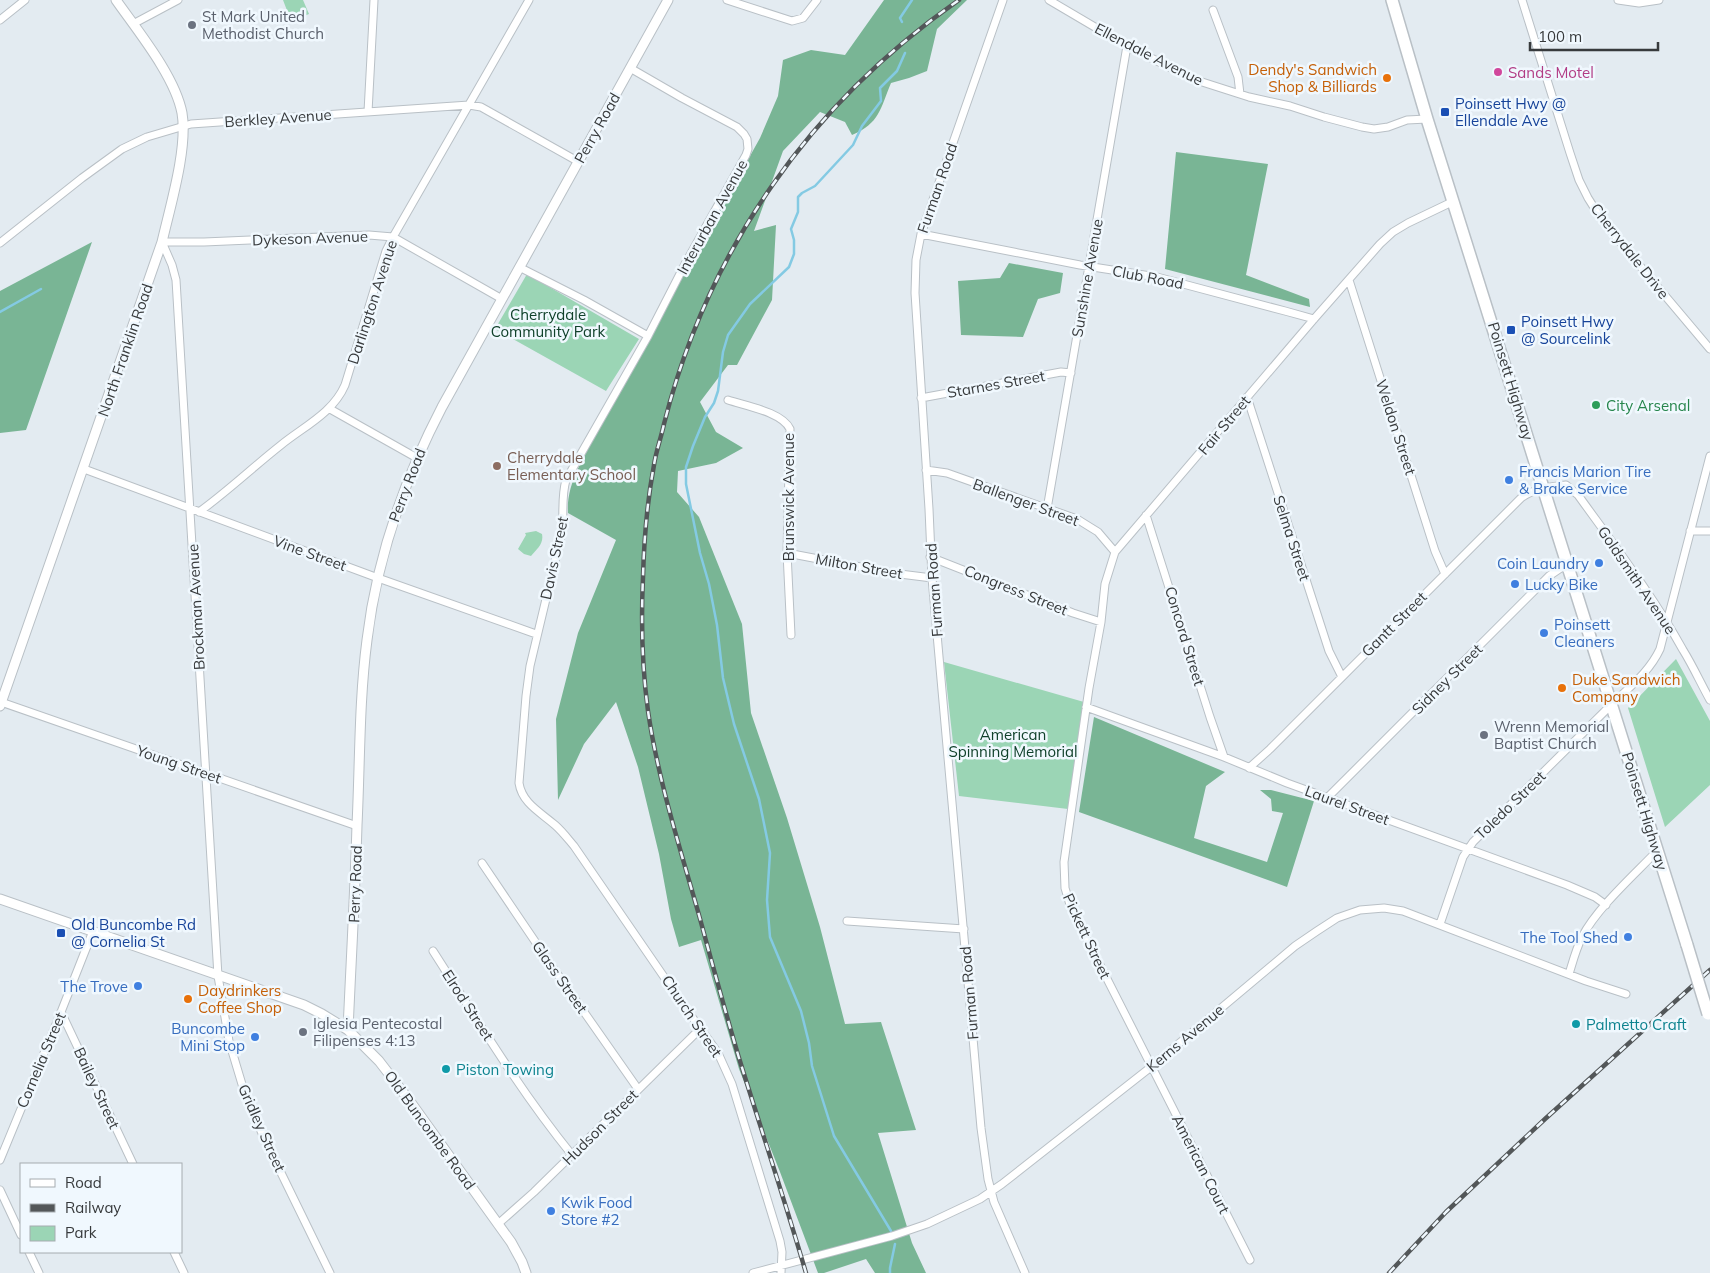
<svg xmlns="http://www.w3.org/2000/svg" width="1710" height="1273" font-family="Mulish,sans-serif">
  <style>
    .green { fill: #9bd5b5 }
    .forest { fill: #79b595 }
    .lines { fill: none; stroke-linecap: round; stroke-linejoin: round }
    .stream { stroke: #84cae3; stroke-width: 2.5 }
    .minor-casing { stroke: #b9c0c6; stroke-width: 9 }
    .tertiary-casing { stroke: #b9c0c6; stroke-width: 11 }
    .trunk-casing { stroke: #b9c0c6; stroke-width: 14 }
    .minor { stroke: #fff; stroke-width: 7 }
    .tertiary { stroke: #fff; stroke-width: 9 }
    .trunk { stroke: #fff; stroke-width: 11 }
    .rail-casing { stroke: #535759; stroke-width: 4.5 }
    .rail { stroke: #f0f8fe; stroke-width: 2.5; stroke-dasharray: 8; stroke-linecap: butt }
    .trunk-bridge-casing { stroke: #b9c0c6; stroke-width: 14; stroke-linecap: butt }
    .trunk-bridge { stroke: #fff; stroke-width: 11 }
    .worship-dot { fill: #6b7280; stroke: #f0f8fe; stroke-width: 2 }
    .hotel-dot { fill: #d1479c; stroke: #f0f8fe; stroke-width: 2 }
    .food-dot { fill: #e8710a; stroke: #f0f8fe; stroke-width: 2 }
    .transit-dot { fill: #1a4fb4; stroke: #f0f8fe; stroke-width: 2 }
    .leisure-dot { fill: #2e9e5b; stroke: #f0f8fe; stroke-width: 2 }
    .education-dot { fill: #8d6e63; stroke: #f0f8fe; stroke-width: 2 }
    .shop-dot { fill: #3f7fe0; stroke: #f0f8fe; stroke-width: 2 }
    .culture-dot { fill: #0f9aa8; stroke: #f0f8fe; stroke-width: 2 }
    .labels { text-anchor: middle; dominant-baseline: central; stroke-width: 5; stroke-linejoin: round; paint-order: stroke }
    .worship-label { font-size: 15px; fill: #5b616d; stroke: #f0f8fe; text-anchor: start }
    .street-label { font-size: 15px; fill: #373a3c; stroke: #f0f8fe }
    .food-label { font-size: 15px; fill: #c56008; stroke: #f0f8fe; text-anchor: start }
    .hotel-label { font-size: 15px; fill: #b23c85; stroke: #f0f8fe; text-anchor: start }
    .transit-label { font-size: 15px; fill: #164399; stroke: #f0f8fe; text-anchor: start }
    .park-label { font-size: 15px; fill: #10412b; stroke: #f0f8fe }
    .leisure-label { font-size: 15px; fill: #27864d; stroke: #f0f8fe; text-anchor: start }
    .education-label { font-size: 15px; fill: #785e54; stroke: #f0f8fe; text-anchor: start }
    .shop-label { font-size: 15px; fill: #366cbe; stroke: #f0f8fe; text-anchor: start }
    .culture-label { font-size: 15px; fill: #0d838f; stroke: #f0f8fe; text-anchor: start }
  </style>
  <rect width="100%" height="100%" fill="#e3ebf1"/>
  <path class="green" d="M283,0H303L309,14L291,21Z
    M527,274L639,339L606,391L495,329Z
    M536,531L542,534C544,544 537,549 531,556L524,554L518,549L526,535L525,533Z
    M1676,659L1710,721V785L1665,827L1628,708Z
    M944,662L1084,702L1068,809L959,796Z"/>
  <path class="forest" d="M884,0H967L937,29L927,71L909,78L891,83C880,109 880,123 852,135L845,122L820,112L783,151L754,231L776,225L772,300L737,365H728L700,402L716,432L743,448L716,463L678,471L677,492L699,517L742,624L751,713L787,818L820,927L845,1024L881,1022L916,1130L878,1133L912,1243L926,1273H875L866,1259L824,1273H818L780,1172L739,1069L701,940L679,947L671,919L659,854L638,767L616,702L584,744L558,800L556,719L578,633L616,540L568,513C566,484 584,458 596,433L760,138L778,96L783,60L811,50L845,55Z
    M1176,152L1268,164L1246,275L1309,299L1310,307L1165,269Z
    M92,242L26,430L0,433V291Z
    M1009,263L1063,273L1060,293L1038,299L1023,337L961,335L958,281L1000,278Z
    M1094,717L1225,772L1206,786L1194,838L1267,862L1283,813L1272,811L1271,799L1260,790H1271L1314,801L1287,887L1079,812Z"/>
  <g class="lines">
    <path class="stream" d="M902,22L900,18L912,0
      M0,312L41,289
      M891,1231L834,1136L812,1066L809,1043L801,1011L770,937L767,900L770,853L759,799L734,724L723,678L717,625L709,584L700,553L686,484V467L693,446L705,417L714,403L718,391L723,352L728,335L750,304L789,267L794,254V240L791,229L798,212V197L802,193L815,186L853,145L862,126L881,101L880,88L897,71L905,53
      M890,1273V1268L895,1244"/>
    <defs>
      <path id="minor" d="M727,0L792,21L803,18L817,0
        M1003,0L921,234L916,260L915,293L929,509L932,578L981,1128L988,1179L994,1202L1025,1273
        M1049,0L1127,46L1177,71L1199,81L1249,97L1290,106L1324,117L1362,127L1374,129L1388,127L1407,120L1427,119
        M1522,0L1570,153L1579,180L1588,198L1600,217L1624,247L1710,349
        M1618,0L1639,3L1659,0
        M1213,10L1238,77L1240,94
        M0,20L25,0
        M133,24L178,0
        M630,68L682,98L737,127L744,134L747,139L748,149L746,155L685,264L648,336L566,480C561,497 564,515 562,532L530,666L526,696L519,783C522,803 540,812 555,825C562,831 568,839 574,846L684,1006L718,1053L732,1084L780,1241L782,1252L781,1273
        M368,112L374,0
        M921,234L1080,265L1157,277L1285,311L1314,319
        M0,243L82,178L122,149L147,137L191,124L469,105L481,107L579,162
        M519,267L584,300L648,336
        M1349,280L1435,551L1445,574
        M1247,397L1329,651L1342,677
        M921,398L1061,372L1071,373
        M728,400C746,406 782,412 790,429L787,553L791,635
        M330,409L417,458
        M84,469L378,578L536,634
        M926,470L947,473L1077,519L1098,532L1115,552
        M1047,509L1127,46
        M199,512C228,491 253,467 281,445C303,427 333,413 345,385L386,251L393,237L529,0
        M1146,515L1210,717L1224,757
        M1690,531H1710
        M787,553L892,573L932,578
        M930,557L1073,613L1101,622
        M1,702L357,826
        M1086,707L1224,757L1287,783L1567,885L1595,897L1606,905
        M1249,768L1270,749L1521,498C1534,488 1550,487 1566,485L1578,495C1614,545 1653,596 1683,650C1693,666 1701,684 1710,700
        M1328,797L1549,576L1568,563
        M482,863L549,962L638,1089
        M847,921L964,929
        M1440,924L1463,857L1473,842C1517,798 1561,755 1604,712C1624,691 1648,675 1660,649L1710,456
        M433,951C478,1021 520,1091 572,1155
        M1569,974C1573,961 1576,949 1582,937C1597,908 1634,875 1657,851
        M61,1012L133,1164
        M0,1160L61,1012L93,931
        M0,1190L21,1235
        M498,1224L534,1192L701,1028
        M29,1252L39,1273
        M174,1252L184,1273
        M1250,1260L1071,908L1065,888L1064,862L1089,688L1101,622L1105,584L1115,552L1314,319L1380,244L1393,232L1408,223L1454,201
        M330,1273L264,1138L244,1091L229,1041L218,976L176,280L172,265L162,242H204L369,235L393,237L502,299
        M753,1273L892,1236L927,1224L980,1199L1002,1184L1151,1067L1295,946L1317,931L1337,918L1360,910L1384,908L1403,911L1586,981L1626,994"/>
      <path id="tertiary" d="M0,706L162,242C170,207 188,148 182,113C175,76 137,30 116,0
        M0,899L304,1005L322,1014L348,1030L379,1061L409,1100L511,1242L522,1262L526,1273
        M348,1030C351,962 355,894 357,825C360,764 359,701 367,640C377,557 404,480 442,407L668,0"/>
      <path id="trunk" d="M1392,0L1427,119L1687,945"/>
    </defs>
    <use href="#minor" class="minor-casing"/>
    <use href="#tertiary" class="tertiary-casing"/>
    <use href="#trunk" class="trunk-casing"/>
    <use href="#minor" class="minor"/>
    <use href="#tertiary" class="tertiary"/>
    <use href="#trunk" class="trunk"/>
    <defs>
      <path id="rail" d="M806,1273C785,1201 761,1129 739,1058C725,1011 712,963 699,915C680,848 658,780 648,711C642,667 641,621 643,577C644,540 647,502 654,465C656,451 661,438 664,424C708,249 811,103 959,0
        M1389,1273L1446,1212L1545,1119L1710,970"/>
    </defs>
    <use href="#rail" class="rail-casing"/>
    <use href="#rail" class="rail"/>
    <defs>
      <path id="trunk-bridge" d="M1687,945L1708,1014"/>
    </defs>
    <use href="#trunk-bridge" class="trunk-bridge-casing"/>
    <use href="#trunk-bridge" class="trunk-bridge"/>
  </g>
  <g class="worship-dot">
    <circle cx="192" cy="25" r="5"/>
    <circle cx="1484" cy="735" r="5"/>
    <circle cx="303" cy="1032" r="5"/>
  </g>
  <circle class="hotel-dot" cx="1498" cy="72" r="5"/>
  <g class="food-dot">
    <circle cx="1387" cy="78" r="5"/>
    <circle cx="1562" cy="688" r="5"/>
    <circle cx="188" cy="999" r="5"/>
  </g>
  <g class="transit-dot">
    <rect x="1440" y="107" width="10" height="10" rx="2.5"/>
    <rect x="1506" y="325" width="10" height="10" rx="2.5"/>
    <rect x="56" y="928" width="10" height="10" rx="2.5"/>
  </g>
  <circle class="leisure-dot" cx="1596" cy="405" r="5"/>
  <circle class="education-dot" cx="497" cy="466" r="5"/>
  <g class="shop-dot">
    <circle cx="1509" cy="480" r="5"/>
    <circle cx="1599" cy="563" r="5"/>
    <circle cx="1515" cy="584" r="5"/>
    <circle cx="1544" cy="633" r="5"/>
    <circle cx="1628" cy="937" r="5"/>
    <circle cx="138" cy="986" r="5"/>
    <circle cx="255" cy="1037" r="5"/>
    <circle cx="551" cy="1211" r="5"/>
  </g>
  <g class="culture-dot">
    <circle cx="1576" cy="1024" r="5"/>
    <circle cx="446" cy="1069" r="5"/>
  </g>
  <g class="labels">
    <g class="worship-label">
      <text x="202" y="16">St Mark United<tspan x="202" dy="17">Methodist Church</tspan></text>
      <text x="1494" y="726">Wrenn Memorial<tspan x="1494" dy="17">Baptist Church</tspan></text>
      <text x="313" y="1023">Iglesia Pentecostal<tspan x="313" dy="17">Filipenses 4:13</tspan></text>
    </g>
    <g class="street-label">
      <text transform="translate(1149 54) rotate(27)">Ellendale Avenue</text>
      <text transform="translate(278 118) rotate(-4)">Berkley Avenue</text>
      <text transform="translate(597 128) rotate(-61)">Perry Road</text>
      <text transform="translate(937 188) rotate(-71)">Furman Road</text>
      <text transform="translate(712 217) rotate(-61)">Interurban Avenue</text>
      <text transform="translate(310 238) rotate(-2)">Dykeson Avenue</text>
      <text transform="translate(1630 251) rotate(52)">Cherrydale Drive</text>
      <text transform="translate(1148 277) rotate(11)">Club Road</text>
      <text transform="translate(1087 278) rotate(-80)">Sunshine Avenue</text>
      <text transform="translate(372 302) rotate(-72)">Darlington Avenue</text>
      <text transform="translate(125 350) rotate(-71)">North Franklin Road</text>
      <text transform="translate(1511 381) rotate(73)">Poinsett Highway</text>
      <text transform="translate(996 384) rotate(-10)">Starnes Street</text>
      <text transform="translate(1224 425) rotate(-50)">Fair Street</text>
      <text transform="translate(1396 427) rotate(72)">Weldon Street</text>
      <text transform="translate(407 485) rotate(-69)">Perry Road</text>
      <text transform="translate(788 497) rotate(-90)">Brunswick Avenue</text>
      <text transform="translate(1026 502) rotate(20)">Ballenger Street</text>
      <text transform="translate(1292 538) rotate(72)">Selma Street</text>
      <text transform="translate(310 553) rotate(20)">Vine Street</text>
      <text transform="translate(554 558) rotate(-78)">Davis Street</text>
      <text transform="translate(859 566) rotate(10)">Milton Street</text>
      <text transform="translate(1637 580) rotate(56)">Goldsmith Avenue</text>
      <text transform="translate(934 590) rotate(-94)">Furman Road</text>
      <text transform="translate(1016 590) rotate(22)">Congress Street</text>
      <text transform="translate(196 607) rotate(-93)">Brockman Avenue</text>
      <text transform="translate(1394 624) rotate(-45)">Gantt Street</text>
      <text transform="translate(1185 636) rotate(73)">Concord Street</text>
      <text transform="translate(1447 679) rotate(-45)">Sidney Street</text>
      <text transform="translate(179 764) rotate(19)">Young Street</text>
      <text transform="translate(1347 805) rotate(20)">Laurel Street</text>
      <text transform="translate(1510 805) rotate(-44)">Toledo Street</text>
      <text transform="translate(1645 811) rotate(73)">Poinsett Highway</text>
      <text transform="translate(355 884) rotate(-88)">Perry Road</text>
      <text transform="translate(1087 936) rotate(65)">Pickett Street</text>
      <text transform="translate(560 977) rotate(55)">Glass Street</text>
      <text transform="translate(969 993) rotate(-95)">Furman Road</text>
      <text transform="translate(468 1005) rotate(57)">Elrod Street</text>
      <text transform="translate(692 1016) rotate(56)">Church Street</text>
      <text transform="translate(1185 1038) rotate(-40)">Kerns Avenue</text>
      <text transform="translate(41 1060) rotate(-67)">Cornelia Street</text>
      <text transform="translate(97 1088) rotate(65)">Bailey Street</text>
      <text transform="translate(600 1127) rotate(-45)">Hudson Street</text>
      <text transform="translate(262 1128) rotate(66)">Gridley Street</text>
      <text transform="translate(430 1130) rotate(54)">Old Buncombe Road</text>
      <text transform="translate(1201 1164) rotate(63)">American Court</text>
    </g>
    <g class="food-label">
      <text x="1377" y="69" text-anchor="end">Dendy's Sandwich<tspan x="1377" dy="17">Shop &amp; Billiards</tspan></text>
      <text x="1572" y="679">Duke Sandwich<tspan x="1572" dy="17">Company</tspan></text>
      <text x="198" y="990">Daydrinkers<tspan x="198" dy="17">Coffee Shop</tspan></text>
    </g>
    <g class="hotel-label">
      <text x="1508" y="72">Sands Motel</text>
    </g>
    <g class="transit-label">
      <text x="1455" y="103">Poinsett Hwy @<tspan x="1455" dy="17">Ellendale Ave</tspan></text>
      <text x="1521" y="321">Poinsett Hwy<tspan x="1521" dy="17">@ Sourcelink</tspan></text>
      <text x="71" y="924">Old Buncombe Rd<tspan x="71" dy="17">@ Cornelia St</tspan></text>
    </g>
    <g class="park-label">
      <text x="548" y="314">Cherrydale<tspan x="548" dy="17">Community Park</tspan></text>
      <text x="1013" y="734">American<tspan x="1013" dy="17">Spinning Memorial</tspan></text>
    </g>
    <g class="leisure-label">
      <text x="1606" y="405">City Arsenal</text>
    </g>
    <g class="education-label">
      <text x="507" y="457">Cherrydale<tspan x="507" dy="17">Elementary School</tspan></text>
    </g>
    <g class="shop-label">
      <text x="1519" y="471">Francis Marion Tire<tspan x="1519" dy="17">&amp; Brake Service</tspan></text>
      <text x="1589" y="563" text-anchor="end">Coin Laundry</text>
      <text x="1525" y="584">Lucky Bike</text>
      <text x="1554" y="624">Poinsett<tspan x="1554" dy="17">Cleaners</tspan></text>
      <text x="1618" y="937" text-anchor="end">The Tool Shed</text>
      <text x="128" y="986" text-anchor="end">The Trove</text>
      <text x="245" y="1028" text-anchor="end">Buncombe<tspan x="245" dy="17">Mini Stop</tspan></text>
      <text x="561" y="1202">Kwik Food<tspan x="561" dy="17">Store #2</tspan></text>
    </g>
    <g class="culture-label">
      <text x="1586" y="1024">Palmetto Craft</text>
      <text x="456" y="1069">Piston Towing</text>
    </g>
  </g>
  <rect x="20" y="1163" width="162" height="90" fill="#f0f8fe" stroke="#a6acb0"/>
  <rect x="30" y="1179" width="25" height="8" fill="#ffffff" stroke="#a6acb0"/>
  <text x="65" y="1188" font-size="15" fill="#373a3c">Road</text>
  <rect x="30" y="1204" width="25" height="8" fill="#535759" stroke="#a6acb0"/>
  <text x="65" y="1213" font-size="15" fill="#373a3c">Railway</text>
  <rect x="30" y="1226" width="25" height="15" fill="#9bd5b5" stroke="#a6acb0"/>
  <text x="65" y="1238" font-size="15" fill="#373a3c">Park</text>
  <path d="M1530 42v8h128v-8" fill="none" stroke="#373a3c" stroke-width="2.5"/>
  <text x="1538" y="42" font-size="15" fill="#373a3c" stroke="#f0f8fe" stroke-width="4" paint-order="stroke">100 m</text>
</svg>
